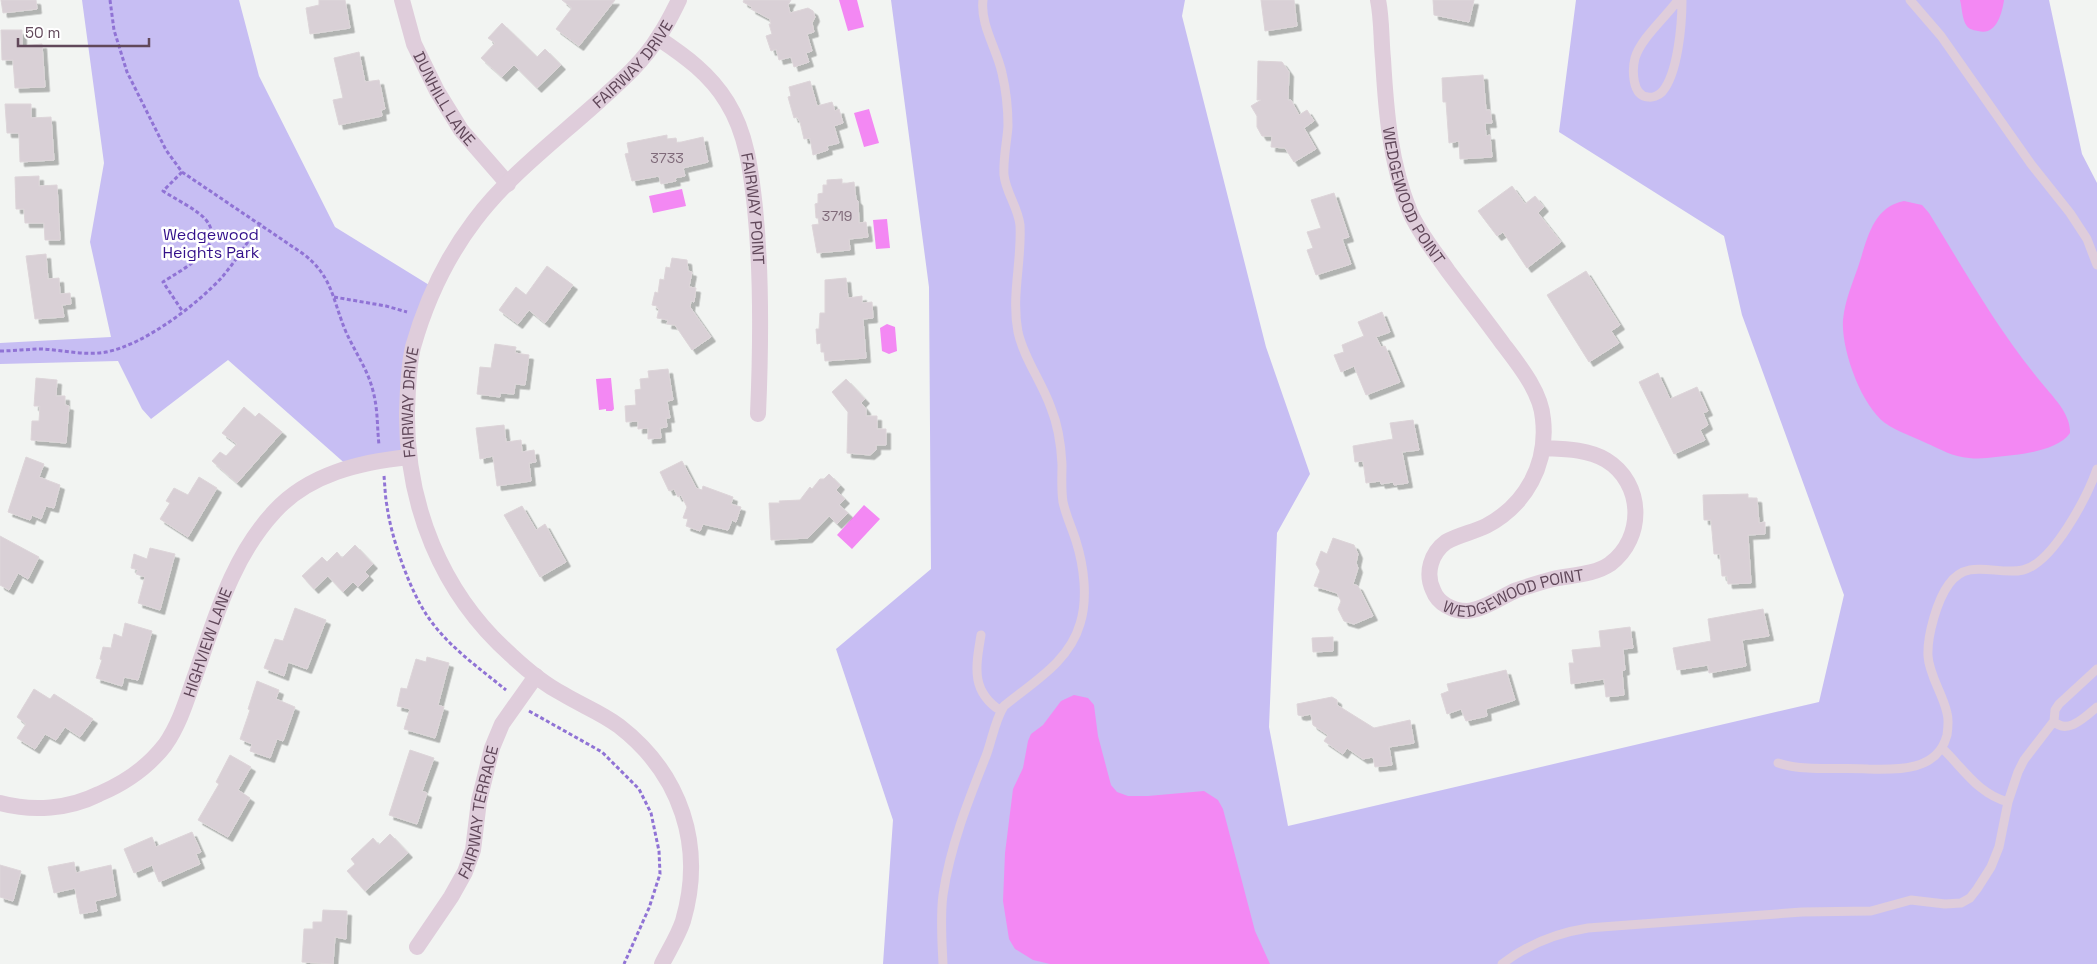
<svg xmlns="http://www.w3.org/2000/svg" width="2097" height="964" font-family="'Space Grotesk',sans-serif">
  <style>
    .green { fill: #c7bef3 }
    .water { fill: #f388f3 }
    .building { fill: #d9d0d6; stroke: #ddd5d9; filter: url(#shadow) }
    .lines { fill: none; stroke-linecap: round; stroke-linejoin: round }
    .path { stroke: #9073d5; stroke-width: 3; stroke-dasharray: 4 2.5; stroke-linecap: butt }
    .lane { stroke: #dfcddb; stroke-width: 9 }
    .street { stroke: #dfcddb; stroke-width: 16 }
    .labels { text-anchor: middle; dominant-baseline: central; stroke-width: 5; stroke-linejoin: round; paint-order: stroke }
    .number-label { font-size: 14px; fill: #7f6a79 }
    .street-label { font-size: 16px; fill: #61485a; stroke: #fff }
    .park-label { font-size: 16px; fill: #33108a; stroke: #fff }
  </style>
  <defs>
    <filter id="shadow"><feDropShadow dx="4.5" dy="4.5" stdDeviation="0" flood-color="#0004"/></filter>
  </defs>
  <rect width="100%" height="100%" fill="#f2f4f2"/>
  <path class="green" d="M82,0H239L259,76L335,227L434,288L413,350L409,457L349,467L228,360L151,419L142,409L118,361L0,364V343L111,337L90,242L104,163Z
    M891,0H1185L1182,16L1266,347L1310,474L1277,533L1269,727L1288,826L1819,702L1844,595L1742,315L1724,236L1559,132L1576,0H2049L2082,154L2097,183V964H883L893,820L836,649L931,569L929,287Z"/>
  <path class="water" d="M839,0H857L864,27L848,31Z
    M1960,0H2004C2002,14 1996,36 1978,31C1972,30 1968,29 1965,23C1962,16 1962,8 1960,0Z
    M869,109L879,143L864,147L854,113Z
    M682,189L686,206L653,213L649,196Z
    M1904,201L1922,205L1929,213C1965,271 1997,329 2040,381C2051,395 2071,413 2070,433C2060,448 2031,453 2014,455C1999,456 1984,460 1969,458C1953,457 1940,449 1926,443C1912,436 1898,432 1885,423C1861,405 1841,349 1843,320C1845,299 1854,280 1860,261C1868,236 1874,207 1904,201Z
    M887,219L890,248L876,249L873,220Z
    M887,324L895,327L897,351L889,354L882,351L880,328Z
    M611,378L614,409L612,411H606V409L599,410L596,379Z
    M864,505L880,519L852,549L837,535Z
    M1074,695L1088,698L1094,705L1098,736L1111,785L1117,792L1128,796H1148L1204,791L1218,800L1223,809L1255,931L1270,964H1050L1033,960L1015,949L1009,939L1003,901L1005,853L1013,789L1023,768L1028,741L1031,734L1043,725L1061,701Z"/>
  <path class="building" d="M1,0H36L37,9L3,13Z
    M319,0H345L350,28L310,34L306,8L319,5Z
    M562,0H615L579,46L556,29L572,8Z
    M744,0H791L788,5L790,13L808,8L813,11L815,17L812,23L814,32L807,34L812,51L806,53L809,62L794,67L791,57L779,60L776,49L771,51L766,36L772,34L769,24H771L770,19L751,9L752,7L743,2Z
    M1261,0H1294L1297,26L1265,31Z
    M1433,0H1474L1469,22L1434,15Z
    M502,23L537,57L545,49L561,65L537,88L514,65L502,77L481,58L495,43L488,38Z
    M1,30H22V46L42,44L45,87L15,88L13,60H2Z
    M359,52L365,82L379,80L385,109L381,110L382,116L339,125L333,100L343,98L334,58Z
    M1258,61L1282,62L1289,72L1288,100H1291L1299,115L1307,110L1314,121L1304,128L1316,149L1294,162L1285,148L1271,147L1272,136H1262L1257,127V116L1251,106L1261,100H1257Z
    M1483,75L1486,110H1490L1492,123H1485L1486,136L1490,135L1492,157L1460,159L1459,141L1449,143L1446,102H1443L1442,78Z
    M810,81L817,106L832,102L835,111L839,109L843,123L834,126L839,143L827,146L828,150L813,155L810,138L804,139L800,122L797,117L794,118L788,97L791,96L789,87Z
    M5,104H31V118L51,117L54,160L20,162L19,133H7Z
    M667,135V139L676,138L677,143L703,137L708,162L683,168L685,176L675,178L676,181L661,184L659,176L632,181L625,154L629,153L627,143Z
    M39,176V186L57,185L60,240H45L44,223H25L24,209H16L15,177Z
    M842,179V184L854,182L856,199L858,201L859,223L866,222L868,237L849,239L850,250L817,253L812,225L819,224L818,218H816L815,204L818,203V194L823,193V185H827V180Z
    M1512,186L1525,204L1535,196L1544,207L1538,213L1561,242L1527,268L1503,232L1497,236L1478,211Z
    M1334,193L1349,237L1342,239L1351,264L1316,275L1307,250L1313,248L1307,232L1321,228L1311,200Z
    M46,254L48,279L59,278L60,294L70,293L71,304L62,305L64,317L35,319L26,256Z
    M672,258L687,260L688,271L692,272L689,287L696,288L694,302L691,301L690,307L711,337L692,350L675,325L667,324L668,320L657,318L659,309L657,308V306L652,305L655,292L658,293L660,279L664,280L666,267L670,268Z
    M547,266L573,285L545,323L529,310L518,324L499,310L516,287L526,295Z
    M1586,271L1620,325L1611,331L1619,343L1589,362L1547,295Z
    M846,278L848,298L862,296V303L872,302L873,318L863,319L866,358L825,361L824,352H821V343L817,344L816,329H819L820,313H825V280Z
    M1382,312L1390,332L1376,337L1381,347L1385,346L1400,382L1366,395L1354,366L1341,372L1334,355L1344,352L1342,345L1364,336L1358,322Z
    M495,344L516,347L515,353L529,355L525,385L515,384L514,394L500,393V397L477,394L480,367L491,368Z
    M668,369L673,400L667,401L670,418H666L667,427L660,428L661,438L648,439V428L638,429V421L626,422L625,406L636,405L635,390L641,389L640,379L649,378L648,371Z
    M1658,373L1670,399L1697,387L1708,411L1703,413L1708,425L1700,430L1705,440L1674,454L1639,382Z
    M36,378L57,380L56,396H65V405L69,406L66,443L31,440L32,421H39L40,406H34Z
    M846,379L865,399L861,403L866,409V416H877V429H886V445H876V450L870,455L847,453L848,412L832,392Z
    M244,407L255,417L259,413L282,432L237,483L212,461L220,452L226,456L237,444L222,433Z
    M1413,420L1419,450L1402,452L1408,483L1394,485L1393,482L1381,484L1380,481L1366,483L1363,461L1355,462L1353,446L1393,439L1390,423Z
    M504,425L506,442L521,440L522,452L534,450L536,462L529,463L531,481L497,486L493,456L480,459L476,428Z
    M26,457L44,464L39,477L60,485L54,508L46,506L41,519L32,515L30,520L8,512Z
    M682,461L696,488L702,490L703,486L733,497L731,504L741,507L736,522L732,520L728,530L703,524L700,531L686,526L688,519L683,518L687,507L681,495L678,497L674,489L669,491L660,472Z
    M829,474L840,485L836,490L845,499L839,505L848,513L837,524L829,516L808,538L771,540L769,503H780L779,501L800,500L810,487L812,489L820,479H824Z
    M199,477L217,488L188,537L160,519L170,503L166,501L174,488L188,495Z
    M1748,494V498H1757L1759,523L1765,522V534L1748,535L1751,583L1728,584L1727,576H1722L1720,554H1714L1711,520H1704L1703,495Z
    M522,506L536,530L545,524L566,562L540,577L504,515Z
    M0,536L39,557L28,579L18,573L9,590L0,585Z
    M1333,538L1354,545L1358,554L1356,563L1358,568L1353,584L1358,586L1373,616L1354,624L1344,621L1338,609L1341,601L1337,593L1314,586L1320,571L1316,564L1321,551L1327,554Z
    M355,545L373,564L365,572L369,576L358,587L353,582L343,592L328,576L314,589L302,576L322,557L327,562L337,552L342,558Z
    M150,548L175,554L160,610L138,603L145,577L136,574L138,570L131,568L134,554L147,559Z
    M295,608L326,620L307,669L288,662L284,676L264,668L275,639L283,641Z
    M1763,609L1769,636L1742,640L1746,666L1709,673L1708,665L1677,670L1673,648L1711,641L1708,619Z
    M125,623L152,631L138,680L124,677L122,686L96,678L102,660L100,659L103,647L111,648L114,634L122,637Z
    M1630,627L1633,648L1623,649L1625,670L1622,671L1624,695L1606,697L1604,679L1571,684L1569,663H1574L1572,650L1601,647L1599,631Z
    M1333,637V651L1313,652L1312,638Z
    M427,657L449,663L438,705L444,707L435,738L404,729L410,709L397,706L401,688L407,689L416,659L426,662Z
    M1506,670L1515,700L1486,709L1487,716L1466,721L1461,709L1447,714L1441,694L1449,691L1447,684Z
    M257,681L279,690L276,699L295,707L283,741L277,739L270,758L250,751L252,744L240,739L250,710L248,709Z
    M34,689L50,699L54,694L93,719L80,737L65,727L56,740L45,734L35,749L17,738L26,724L17,717Z
    M1332,697L1337,700V705L1374,728L1410,720L1414,743L1389,747L1392,765L1375,767L1373,757L1363,759L1347,748L1343,754L1324,741L1328,735L1313,725L1311,714L1302,716L1298,715L1297,704Z
    M410,750L434,758L422,791L427,793L417,824L389,815Z
    M230,755L251,767L238,790L250,798L228,837L198,820L219,784L216,782Z
    M192,832L201,852L196,854L200,864L159,882L152,865L134,873L124,849L152,837L156,847Z
    M390,834L408,853L365,891L347,871L355,864L351,859L373,838L379,845Z
    M74,862L76,873L111,865L116,896L95,901L97,911L80,914L75,888L54,893L48,867Z
    M0,865L21,871L13,901L0,897Z
    M323,910L347,911L346,939L335,937L333,964L302,962L304,929H313V922H322Z"/>
  <g class="lines">
    <path class="path" d="M110,0L114,30L127,72L166,150L182,172L302,253C333,276 332,299 346,332C355,352 368,370 373,391C378,409 377,427 379,445
      M182,172L163,191C175,199 198,210 206,220C228,247 181,270 163,282L183,312
      M334,297L386,306L407,312
      M0,351C14,351 28,349 42,349C63,350 85,356 106,352C144,345 198,304 223,276C237,259 248,241 261,223
      M384,476C385,486 385,496 387,506C391,537 409,588 426,614C446,645 478,667 506,690
      M529,711L602,752L639,789L651,813L659,851L660,874L649,908L624,964"/>
    <path class="lane" d="M1678,0C1665,18 1641,38 1635,58C1632,70 1632,96 1648,97C1652,98 1658,96 1662,92C1678,74 1682,24 1682,0
      M1910,0L1941,36L2031,164L2070,213L2087,239L2097,265
      M981,635C976,666 970,691 1001,711
      M2097,669L2059,704L2055,710L2054,721C2067,736 2086,716 2097,707
      M1942,748C1963,768 1978,794 2008,802
      M1778,763C1807,772 1838,767 1868,769C1898,770 1938,771 1947,735C1948,728 1949,720 1947,713C1943,694 1929,675 1928,656C1927,636 1937,600 1949,584C1968,557 1997,576 2023,570C2053,563 2087,497 2097,469
      M943,964C942,941 940,917 943,895C950,847 968,801 986,756C992,740 995,720 1004,706C1033,682 1069,662 1080,624C1088,599 1084,566 1076,541C1072,528 1066,516 1063,502C1061,489 1062,476 1062,464C1061,445 1058,425 1051,408C1042,382 1024,359 1018,332C1011,296 1022,261 1020,225C1018,207 1006,193 1004,175C1003,158 1007,142 1008,126C1008,109 1006,90 1002,73C997,49 980,25 983,0
      M1502,964C1528,944 1556,933 1588,928L1802,912L1871,911L1911,900L1945,904L1961,903L1970,898L1977,889L1991,867L1999,847L2008,802L2018,772L2024,760L2054,721"/>
    <g class="street">
      <path id="s1" d="M402,0L414,44L437,91L461,130L508,184"/>
      <path id="s2" d="M1378,0C1382,19 1381,40 1383,59C1386,111 1390,163 1410,212C1419,233 1435,252 1448,271C1466,295 1485,319 1503,344C1519,365 1541,392 1543,419C1548,464 1526,505 1486,526C1474,532 1458,535 1446,542C1431,553 1425,573 1433,590C1438,604 1453,611 1467,611C1484,610 1502,596 1517,590C1529,586 1541,582 1553,579C1571,575 1594,575 1610,564C1645,538 1644,483 1606,460C1587,449 1564,449 1543,448"/>
      <path id="s3" d="M658,38C685,56 710,74 727,102C747,134 751,172 755,208C762,277 761,345 758,414"/>
      <path id="s4" d="M0,803C33,812 69,809 99,794C125,783 148,767 165,745C179,725 186,702 194,679C215,620 231,558 275,511C309,474 360,462 409,457"/>
      <path id="s5" d="M417,947L451,897L465,872L473,850L479,801L492,748L502,724L536,676"/>
      <path id="s6" d="M662,964C669,950 678,936 683,921C705,846 681,774 619,726C602,713 581,705 563,694C544,684 526,669 511,655C441,593 406,504 407,412C408,391 408,368 413,347C426,301 446,258 475,220C509,175 557,139 599,101C620,82 644,61 659,36C667,25 673,12 679,0"/>
    </g>
  </g>
  <g class="labels">
    <g class="number-label">
      <text x="667" y="158">3733</text>
      <text x="837" y="216">3719</text>
    </g>
    <g class="street-label">
      <text stroke="none"><textPath href="#s6" startOffset="1099">FAIRWAY DRIVE</textPath></text>
      <text stroke="none"><textPath href="#s1" startOffset="108">DUNHILL LANE</textPath></text>
      <text stroke="none"><textPath href="#s2" startOffset="201">WEDGEWOOD POINT</textPath></text>
      <text stroke="none"><textPath href="#s3" startOffset="206">FAIRWAY POINT</textPath></text>
      <text stroke="none"><textPath href="#s6" startOffset="679">FAIRWAY DRIVE</textPath></text>
      <text stroke="none"><textPath href="#s2" startOffset="781">WEDGEWOOD POINT</textPath></text>
      <text stroke="none"><textPath href="#s4" startOffset="296">HIGHVIEW LANE</textPath></text>
      <text stroke="none"><textPath href="#s5" startOffset="151">FAIRWAY TERRACE</textPath></text>
    </g>
    <g class="park-label">
      <text x="211" y="234">Wedgewood<tspan x="211" dy="18">Heights Park</tspan></text>
    </g>
  </g>
  <path d="M18 38v8h131v-8" fill="none" stroke="#61485a" stroke-width="2.5"/>
  <text x="25" y="38" font-size="15" fill="#61485a" stroke="#ffffff" stroke-width="4" paint-order="stroke">50 m</text>
</svg>
